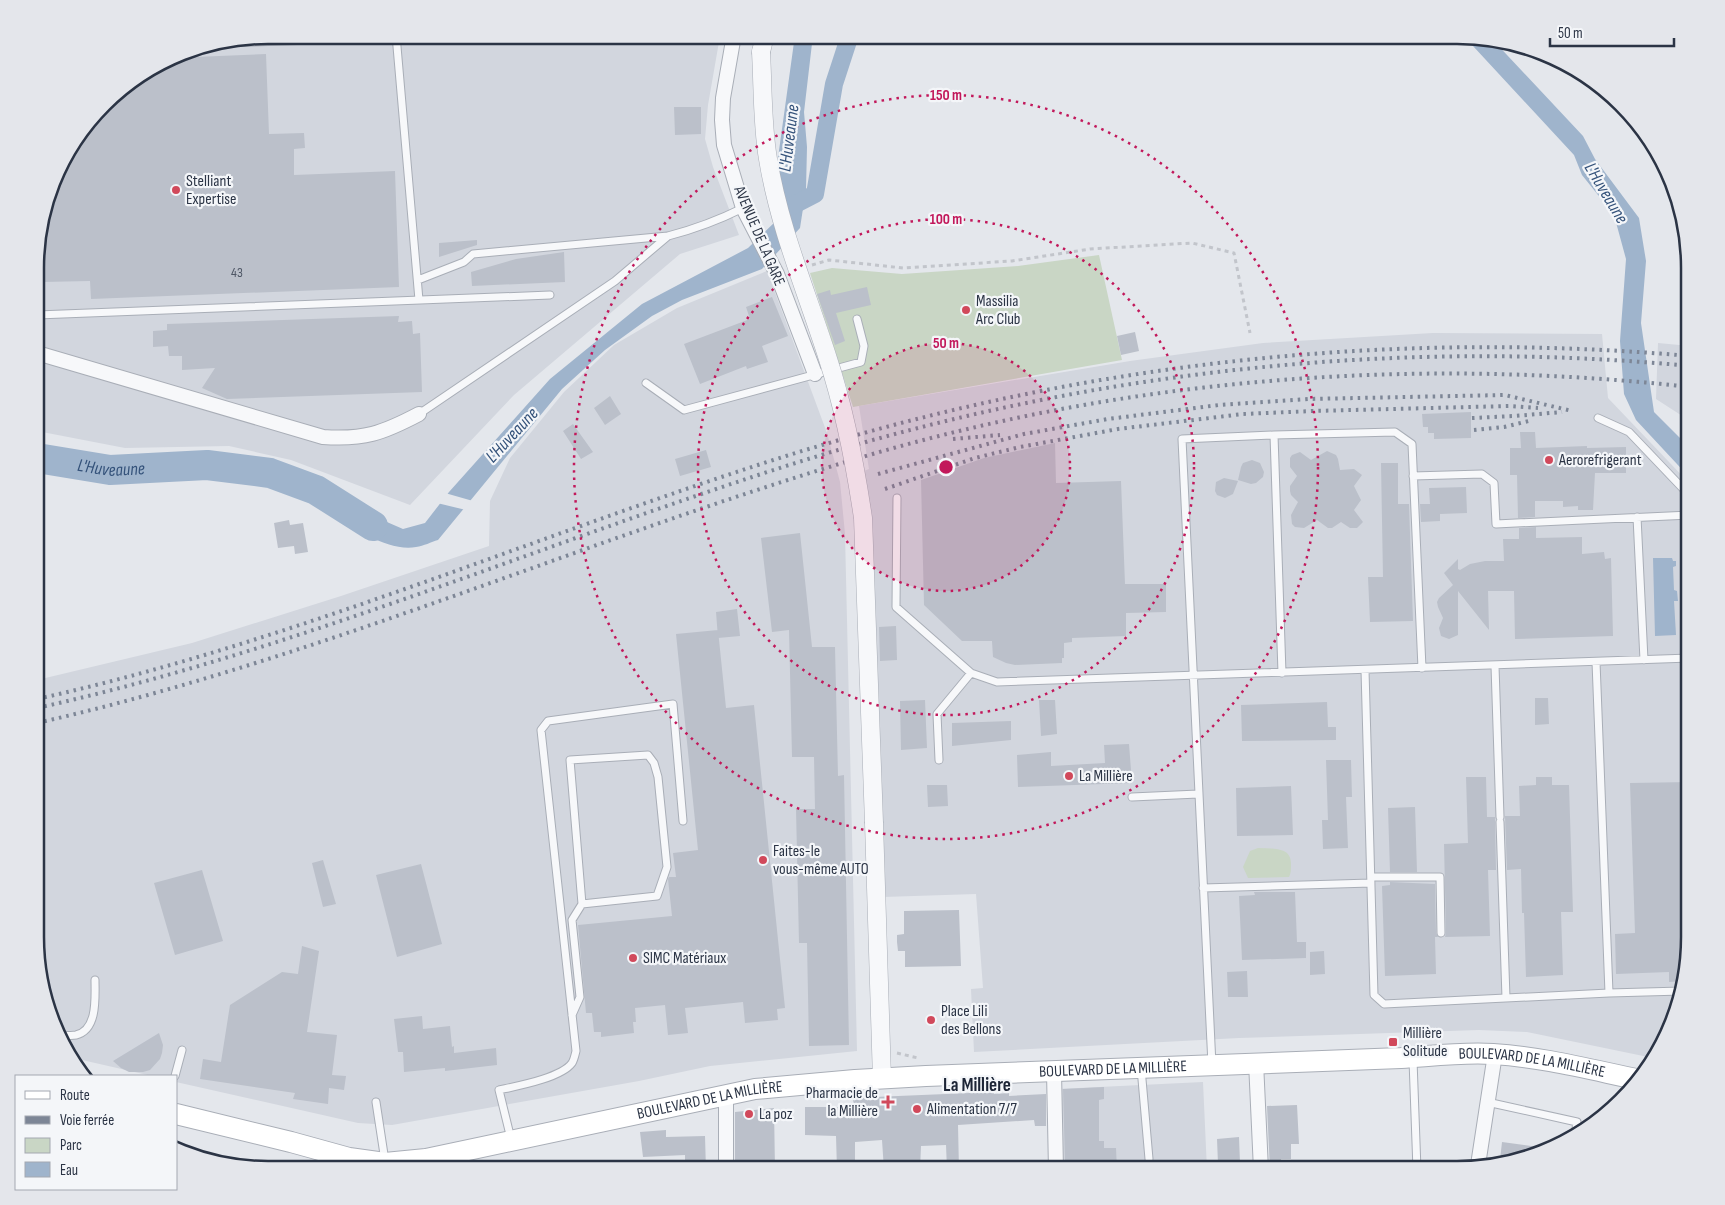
<svg xmlns="http://www.w3.org/2000/svg" width="1725" height="1205" font-family="'Sofia Sans Condensed',sans-serif">
  <style>
    .built { fill: #d2d6de }
    .green { fill: #c9d6c5 }
    .water { fill: #9fb4cc }
    .pier { fill: #e4e7ec }
    .lines { fill: none; stroke-linecap: round; stroke-linejoin: round }
    .canal { stroke: #9fb4cc; stroke-width: 18 }
    .river { stroke: #9fb4cc; stroke-width: 30 }
    .building { fill: #bbc0ca }
    .service-casing { stroke: #a9aeb7; stroke-width: 9 }
    .minor-casing { stroke: #a9aeb7; stroke-width: 16 }
    .tertiary-casing { stroke: #a9aeb7; stroke-width: 19 }
    .secondary-casing { stroke: #a9aeb7; stroke-width: 22 }
    .path { stroke: #c2c5cb; stroke-width: 3; stroke-dasharray: 4 4; stroke-linecap: butt }
    .service { stroke: #f7f8fa; stroke-width: 7 }
    .minor { stroke: #f7f8fa; stroke-width: 14 }
    .tertiary { stroke: #f7f8fa; stroke-width: 18 }
    .secondary { stroke: #fff; stroke-width: 20 }
    .rail { stroke: #7d8696; stroke-width: 4; stroke-dasharray: 2.5 5; stroke-linecap: butt }
    .tertiary-bridge-casing { stroke: #a9aeb7; stroke-width: 19; stroke-linecap: butt }
    .tertiary-bridge { stroke: #f7f8fa; stroke-width: 18 }
    .ring { fill: none; stroke: #c2185b; stroke-width: 2.5; stroke-dasharray: 2.5 5 }
    .poi-dot { fill: #d1495b; stroke: #f4f6f9; stroke-width: 2 }
    .labels { text-anchor: middle; dominant-baseline: central; stroke-width: 4.5; stroke-linejoin: round; paint-order: stroke }
    .number-label { font-size: 14px; fill: #4f5766 }
    .poi-label { font-size: 16px; fill: #2b3445; stroke: #f4f6f9; text-anchor: start }
    .street-label { font-size: 16px; fill: #2b3445; stroke: #f4f6f9 }
    .water-label { font-size: 18px; font-style: italic; fill: #34527a; stroke: #f4f6f9 }
    .quarter-label { font-size: 19px; font-weight: bold; fill: #1d2536; stroke: #f4f6f9 }
    .rim { fill: none; stroke: #2b3445; stroke-width: 2.5 }
    .centre { fill: #c2185b; stroke: #f4f6f9; stroke-width: 2.5 }
    .ring-label { font-size: 15px; text-anchor: middle; font-weight: bold; fill: #c2185b; stroke: #f4f6f9; stroke-width: 4.5; stroke-linejoin: round; paint-order: stroke }
  </style>
  <rect width="100%" height="100%" fill="#e4e7ec"/>
  <path class="built" d="M267,35H430L443,40L471,43L720,36L708,105L705,139L713,167L739,235L680,254L514,395L410,505L291,460L229,446L125,448L37,431V237L59,164L114,93L179,53Z
    M767,271L827,433L840,482L845,534L857,1051L710,1066L639,1081L392,1125L358,1123L176,1082V1076H152L69,1057L66,1054L37,968V680L192,643L341,596L489,546L490,501L510,458L564,392L614,345L677,308Z
    M1433,333L1602,334L1608,398L1690,484V953L1678,1013L1653,1058L1527,1032L1479,1030L1239,1038L974,1052L971,989L983,988L976,894L883,897L864,471L869,469L859,406L1130,361L1263,343Z
    M1658,343L1690,346V421L1656,399Z
    M1203,1082L1207,1170H1062L1058,1089Z"/>
  <path class="green" d="M1099,255L1122,360L853,407L810,273L832,268L902,274L1018,266Z
    M1258,848C1273,849 1292,846 1291,865C1291,870 1291,873 1289,877L1248,878L1243,867L1250,851Z"/>
  <path class="water" d="M795,35H813L804,112L807,147L806,189L800,228L762,269L682,300L652,316L605,350L562,389L438,540C431,542 424,546 416,547C389,552 354,528 331,515L344,493L380,519L403,529L425,523L449,492L550,379L642,304L748,248L777,220V165Z
    M1460,35H1473L1492,39L1583,136L1595,159L1639,218L1646,261L1641,323L1654,412L1690,448V478L1636,420L1624,394L1620,341L1626,259L1614,215L1582,175L1574,155L1473,46Z
    M1653,558H1672L1673,561H1676V566L1673,567L1674,590L1677,591L1678,601H1674L1676,635L1655,636Z"/>
  <path class="pier" d="M445,493L473,501L466,510L437,503Z"/>
  <g class="lines">
    <path class="canal" d="M786,209L815,194L834,84L850,35"/>
    <path class="river" id="s1" d="M37,458L110,470L207,465L270,473L316,490L373,526"/>
  </g>
  <path class="building" d="M266,54L269,134L304,133L305,148L294,149V175L395,171L399,287L91,299L90,281L42,282L41,246L37,247V237L59,164L114,93L170,58Z
    M674,107H701V134L675,135Z
    M477,240V245L439,257V243Z
    M564,252L565,282L472,286L471,272L516,259Z
    M867,287L871,305L836,313L845,341L835,345L817,294L830,290L831,295Z
    M772,297L788,336L762,346L768,362L747,369L746,366L700,384L684,344L750,319L746,307Z
    M399,316L398,322L412,321L413,334L420,333L422,392L227,399L202,388L215,368L182,370V356H169L168,346L153,347V331L167,330V324Z
    M1135,332L1139,351L1121,355L1117,336Z
    M610,396L621,414L605,425L594,408Z
    M1471,412V438L1434,439V433H1428V427H1423L1422,414Z
    M573,424L593,452L581,459L563,431Z
    M1520,432H1535L1536,448L1587,446V448L1626,447V473H1595L1593,510H1578V506L1563,507V501H1535V517L1518,518L1517,475H1510V448H1521Z
    M1055,443L1056,483L1121,481L1125,584H1166V612L1126,613V636L1072,638V642L1064,643V658H1062V663L1015,665L1006,663L993,657L992,641H962L924,605L921,480L984,458Z
    M706,450L711,467L680,476L675,459Z
    M1327,451L1336,455L1338,459L1340,470L1354,469L1362,475L1354,486L1361,500L1354,510L1363,522L1357,528H1350L1341,522L1332,528H1328L1317,520L1304,528L1295,527L1292,524L1291,515L1298,502L1291,495L1290,491V486L1297,476L1290,467V458L1292,455L1300,452L1311,460Z
    M1252,460L1260,463L1264,472L1263,477L1256,483L1251,484L1238,480L1241,467L1243,463Z
    M1381,463H1398V504H1409L1413,621L1370,622L1368,577H1383Z
    M1224,478L1238,481L1233,494L1225,498L1217,495L1215,491L1216,482Z
    M1466,487L1467,513L1440,514V521L1421,522L1420,504H1430L1429,488Z
    M289,520L290,525L303,523L308,552L295,554L294,546L278,548L274,523Z
    M1536,527V538L1582,537V554L1604,552L1605,559L1611,558L1613,636L1515,639L1514,591H1488L1489,630L1458,591V635L1449,639L1441,636L1439,628L1443,618L1438,607L1437,602L1439,598L1453,585L1444,573L1458,559V569L1460,570L1470,564L1485,561H1504L1503,539H1519V528Z
    M800,533L812,647H835L838,776L844,775L849,1045L809,1046L807,943H799L796,809H815L814,757H792L789,630L772,632L761,538Z
    M737,609L740,636L718,638L716,612Z
    M896,626L897,660L880,661L879,627Z
    M718,630L726,708L754,705L785,1008L777,1009L778,1020L745,1023L743,1002L685,1008L688,1033L668,1035L665,1005L635,1008L636,1022H633L634,1033L601,1037V1032H594L592,1013H586L578,925L672,916L668,879L669,877H676L673,853L698,850L676,634Z
    M1535,698H1548L1549,724L1535,725Z
    M925,700L927,748L901,750L900,701Z
    M1039,700H1055L1057,734L1041,736Z
    M1327,702L1328,727H1336V740L1242,741L1241,705Z
    M1011,721V740L952,746V723Z
    M1129,744L1132,783L1018,787L1017,755L1051,752V766L1105,763L1104,745Z
    M1326,760H1351L1352,797H1346L1348,848L1323,849L1322,820H1328Z
    M1466,777H1486L1487,817H1495V820L1496,870H1488L1490,936L1445,937L1446,933L1444,844L1468,843Z
    M1536,777H1552V785H1569L1573,912H1561L1563,975L1526,977L1524,913H1522L1521,869L1507,870L1505,816H1520L1519,786L1536,785Z
    M1690,782V953L1684,981L1669,982V972L1616,974L1615,934L1635,933L1630,783Z
    M927,785H947L948,806L928,807Z
    M1291,786L1293,835L1237,836L1236,788Z
    M1415,807L1417,872H1390L1388,808Z
    M323,860L336,904L323,907L312,863Z
    M421,864L442,944L397,957L376,875Z
    M202,870L223,941L175,955L154,883Z
    M1390,882L1435,884L1436,933L1438,937H1435L1436,974L1385,976L1382,886L1390,885Z
    M1254,892H1295L1297,942H1306V958L1242,960L1239,896L1255,895Z
    M959,910L961,966L905,967V951H898L897,942V935L904,934V911Z
    M302,946L319,951L307,1032L337,1035L332,1075L346,1076L344,1090L329,1088L328,1104L293,1099L295,1093L200,1079L203,1059L221,1062L230,1005L282,972L298,974Z
    M1324,951L1325,974L1310,975V952Z
    M1247,971L1248,997H1228L1227,972Z
    M422,1016L423,1029L450,1026L452,1047L454,1046V1053L496,1048L497,1065L445,1071V1068L404,1072L403,1052H398L394,1019Z
    M159,1033L163,1045L162,1053L160,1059L150,1070L143,1072H129L121,1068L113,1061Z
    M1104,1087V1099L1099,1100V1141H1104V1148H1116L1117,1170H1079V1163L1065,1164L1063,1089Z
    M994,1092V1094L1009,1093V1096L1046,1094V1126H1035L1034,1120L958,1125L959,1170H947L946,1145L921,1146L920,1170H884L882,1140L855,1142V1170H837L836,1136L805,1135V1107H854L853,1099L874,1097Z
    M1297,1105L1299,1144H1291V1159H1281L1282,1170H1270L1267,1106Z
    M774,1108L775,1170H742V1165H735V1112Z
    M666,1130V1137L705,1136L706,1170H685V1155L643,1157L640,1132Z
    M1239,1137L1240,1163L1218,1164L1217,1139Z
    M1502,1142L1546,1148V1149L1500,1160Z"/>
  <g class="lines">
    <defs>
      <path id="service" d="M396,35L419,300
        M225,43L398,37
        M418,280L464,262L473,254L668,236C695,229 719,220 743,208
        M37,315L550,295
        M646,383L684,410L861,362L864,346L857,319
        M419,414L615,281L668,236
        M1598,418L1629,432L1690,496
        M1274,435L1282,673
        M1413,476L1482,474L1494,483L1496,524L1690,515
        M897,498L896,607L971,673L997,682L1690,658
        M1637,517L1644,660
        M1596,662L1609,993
        M1495,666L1500,817
        M1365,670L1374,995L1384,1004L1609,993L1682,991
        M939,760L937,714L971,673
        M1132,797L1198,794
        M1500,822L1506,998
        M1371,877H1440L1441,933
        M1203,888L1371,883
        M572,1015L580,997L572,920L582,904L657,896L667,867L658,777L654,763L648,755L570,760L582,904
        M60,1035C65,1035 71,1036 76,1035C98,1030 95,997 95,980
        M1413,1060L1417,1170
        M1212,1065L1182,439L1274,435L1395,432L1412,444L1422,668
        M1141,1068L1149,1159
        M175,1076L182,1050
        M376,1102L385,1161
        M1487,1102L1577,1122L1575,1135
        M511,1139L499,1090C517,1086 561,1078 572,1063C574,1060 575,1055 576,1051L541,730L548,721L673,704L683,821"/>
      <path id="minor" d="M734,35L723,98L722,120L724,145L743,208L777,274L815,374
        M37,353L323,437C364,440 383,433 419,414
        M1256,1062L1261,1170
        M1054,1072L1056,1170
        M726,1096V1170
        M1478,1165L1495,1054"/>
      <path id="tertiary" d="M761,52L765,35
        M874,823L882,1079"/>
      <g id="secondary">
        <path id="s2" d="M176,1114L291,1142L349,1158L385,1163L426,1159L755,1089L855,1080L926,1076L1401,1058C1432,1056 1462,1052 1493,1054C1543,1057 1592,1070 1641,1080"/>
      </g>
    </defs>
    <use href="#service" class="service-casing"/>
    <use href="#minor" class="minor-casing"/>
    <use href="#tertiary" class="tertiary-casing"/>
    <use href="#secondary" class="secondary-casing"/>
    <path class="path" d="M444,35L477,37L557,35
      M812,265L829,260L903,268L1012,261L1090,249L1192,243L1234,253L1250,333
      M897,1053L918,1058"/>
    <use href="#service" class="service"/>
    <use href="#minor" class="minor"/>
    <use href="#tertiary" class="tertiary"/>
    <use href="#secondary" class="secondary"/>
    <path class="rail" d="M1472,418L1514,416L1562,412
      M1474,430L1504,427L1533,420
      M953,439L1000,435
      M878,474L1024,434L1108,419L1219,405L1308,399L1505,395L1572,411
      M885,489L975,458L1020,447L1118,429L1243,414L1313,411L1509,406L1538,408
      M37,699C294,642 536,535 786,456C1080,364 1382,329 1690,356
      M37,708C294,651 536,546 786,466C1076,373 1386,337 1690,366
      M37,723C319,659 583,540 859,458C1127,378 1412,356 1690,387"/>
    <defs>
      <path id="tertiary-bridge" d="M761,52C763,87 762,124 768,159C779,227 807,293 828,359C845,411 855,464 863,518L874,823"/>
    </defs>
    <use href="#tertiary-bridge" class="tertiary-bridge-casing"/>
    <use href="#tertiary-bridge" class="tertiary-bridge"/>
  </g>
  <circle cx="946" cy="467" r="124" fill="#c2185b" fill-opacity=".12"/>
  <g class="ring">
    <circle cx="946" cy="467" r="124"/>
    <circle cx="946" cy="467" r="248"/>
    <circle cx="946" cy="467" r="372"/>
  </g>
  <g class="poi-dot">
    <circle cx="176" cy="190" r="5"/>
    <circle cx="966" cy="310" r="5"/>
    <circle cx="1549" cy="460" r="5"/>
    <circle cx="1069" cy="776" r="5"/>
    <circle cx="763" cy="860" r="5"/>
    <circle cx="633" cy="958" r="5"/>
    <circle cx="931" cy="1020" r="5"/>
    <rect x="1388" y="1037" width="10" height="10" rx="2.5"/>
    <path d="M885.5 1094.5h5v5h5v5h-5v5h-5v-5h-5v-5h5z"/>
    <circle cx="917" cy="1109" r="5"/>
    <circle cx="749" cy="1114" r="5"/>
  </g>
  <g class="labels">
    <g class="number-label">
      <text x="237" y="272">43</text>
    </g>
    <g class="poi-label">
      <text x="186" y="181">Stelliant<tspan x="186" dy="18">Expertise</tspan></text>
      <text x="976" y="301">Massilia<tspan x="976" dy="18">Arc Club</tspan></text>
      <text x="1559" y="460">Aerorefrigerant</text>
      <text x="1079" y="776">La Millière</text>
      <text x="773" y="851">Faites-le<tspan x="773" dy="18">vous-même AUTO</tspan></text>
      <text x="643" y="958">SIMC Matériaux</text>
      <text x="941" y="1011">Place Lili<tspan x="941" dy="18">des Bellons</tspan></text>
      <text x="1403" y="1033">Millière<tspan x="1403" dy="18">Solitude</tspan></text>
      <text x="878" y="1093" text-anchor="end">Pharmacie de<tspan x="878" dy="18">la Millière</tspan></text>
      <text x="927" y="1109">Alimentation 7/7</text>
      <text x="759" y="1114">La poz</text>
    </g>
    <g class="street-label">
      <text transform="translate(759 236) rotate(67)">AVENUE DE LA GARE</text>
      <text stroke="none"><textPath href="#s2" startOffset="1371">BOULEVARD DE LA MILLIÈRE</textPath></text>
      <text stroke="none"><textPath href="#s2" startOffset="951">BOULEVARD DE LA MILLIÈRE</textPath></text>
      <text stroke="none"><textPath href="#s2" startOffset="546">BOULEVARD DE LA MILLIÈRE</textPath></text>
    </g>
    <g class="water-label">
      <text transform="translate(789 138) rotate(-83)">L'Huveaune</text>
      <text transform="translate(1606 193) rotate(59)">L'Huveaune</text>
      <text transform="translate(512 435) rotate(-47)">L'Huveaune</text>
      <text stroke="none"><textPath href="#s1" startOffset="75">L'Huveaune</textPath></text>
    </g>
    <g class="quarter-label">
      <text x="977" y="1085">La Millière</text>
    </g>
  </g>
  <path d="M0 0H1725V1205H0ZM268 44H1457A224 224 0 0 1 1681 268V937A224 224 0 0 1 1457 1161H268A224 224 0 0 1 44 937V268A224 224 0 0 1 268 44Z" fill="#e4e6eb" fill-rule="evenodd"/>
  <path class="rim" d="M268 44H1457A224 224 0 0 1 1681 268V937A224 224 0 0 1 1457 1161H268A224 224 0 0 1 44 937V268A224 224 0 0 1 268 44Z"/>
  <circle cx="946" cy="467" r="8" class="centre"/>
  <g class="ring-label">
    <text x="946" y="100">150 m</text>
    <text x="946" y="224">100 m</text>
    <text x="946" y="348">50 m</text>
  </g>
  <rect x="15" y="1075" width="162" height="115" fill="#f4f6f9" stroke="#a4a8b1"/>
  <rect x="25" y="1091" width="25" height="8" fill="#ffffff" stroke="#a4a8b1"/>
  <text x="60" y="1100" font-size="15" fill="#2b3445">Route</text>
  <rect x="25" y="1116" width="25" height="8" fill="#7d8696" stroke="#a4a8b1"/>
  <text x="60" y="1125" font-size="15" fill="#2b3445">Voie ferrée</text>
  <rect x="25" y="1138" width="25" height="15" fill="#c9d6c5" stroke="#a4a8b1"/>
  <text x="60" y="1150" font-size="15" fill="#2b3445">Parc</text>
  <rect x="25" y="1162" width="25" height="15" fill="#9fb4cc" stroke="#a4a8b1"/>
  <text x="60" y="1175" font-size="15" fill="#2b3445">Eau</text>
  <path d="M1550 38v8h124v-8" fill="none" stroke="#2b3445" stroke-width="2.5"/>
  <text x="1558" y="38" font-size="15" fill="#2b3445" stroke="#f4f6f9" stroke-width="4" paint-order="stroke">50 m</text>
</svg>
